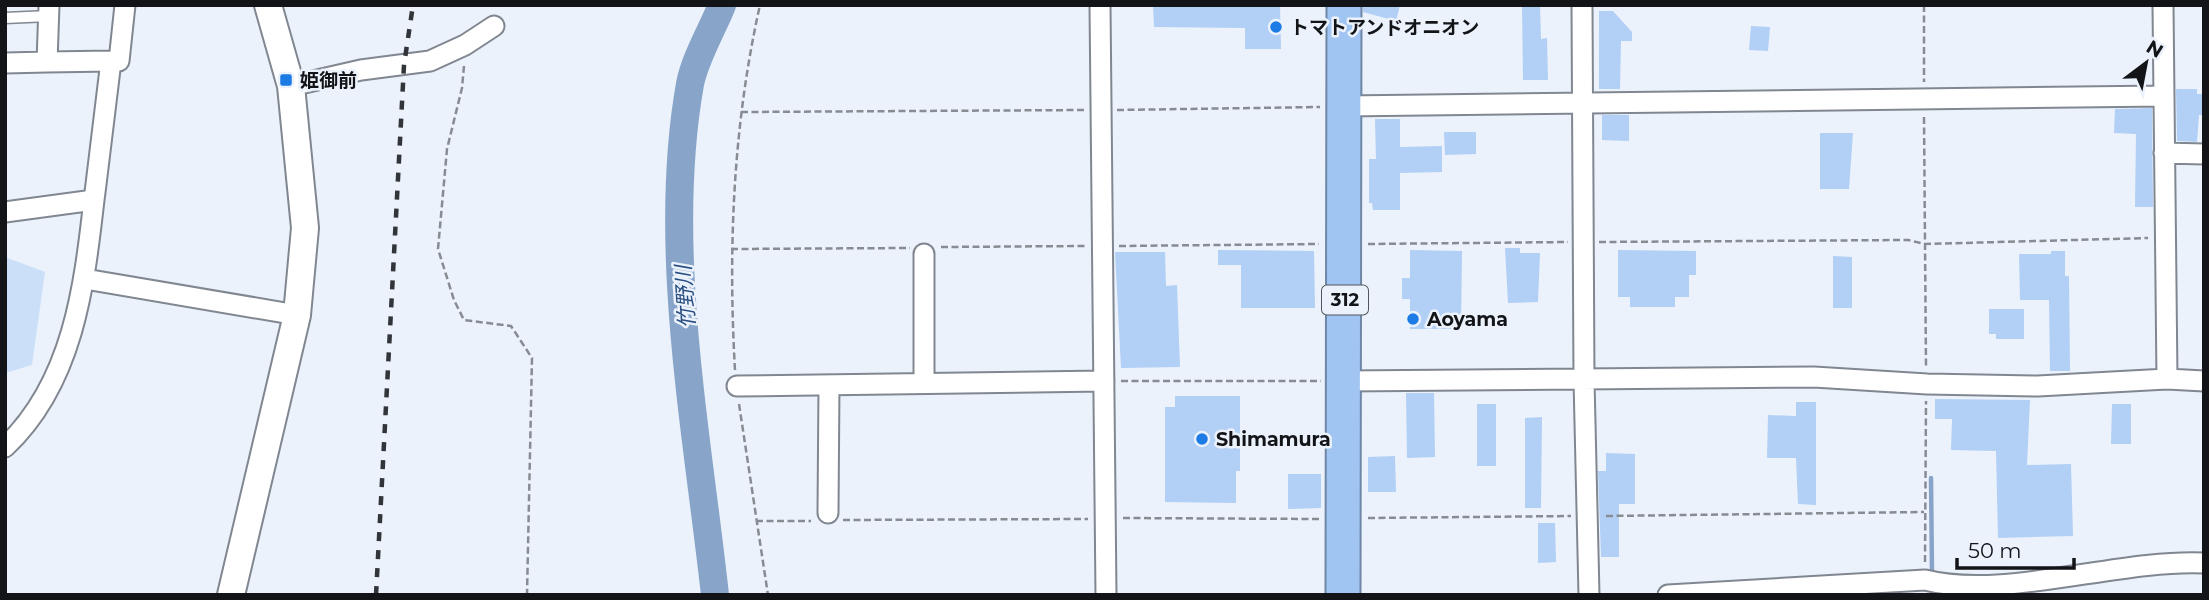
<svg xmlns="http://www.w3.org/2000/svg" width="2209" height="600" font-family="Montserrat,'Noto Sans JP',sans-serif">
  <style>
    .green { fill: #ccdff9 }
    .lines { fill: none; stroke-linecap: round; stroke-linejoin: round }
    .stream { stroke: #88a5c9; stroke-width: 4.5 }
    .river { stroke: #88a5c9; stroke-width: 28 }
    .building { fill: #b2cff5 }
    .lane-casing { stroke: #808790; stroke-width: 13 }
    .street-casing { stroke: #808790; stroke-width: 23 }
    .secondary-casing { stroke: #808790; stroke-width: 30 }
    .highway-casing { stroke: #6f87a6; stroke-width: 37 }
    .path { stroke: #878c92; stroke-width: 2.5; stroke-dasharray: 7 3.5; stroke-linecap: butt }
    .lane { stroke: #fff; stroke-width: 10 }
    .street { stroke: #fff; stroke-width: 19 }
    .secondary { stroke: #fff; stroke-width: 26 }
    .highway { stroke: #a1c5f3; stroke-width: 33 }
    .rail { stroke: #313438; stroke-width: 4.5; stroke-dasharray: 9 9; stroke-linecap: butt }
    .poi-dot { fill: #1d7be5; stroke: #ebf2fb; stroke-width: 2.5 }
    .labels { text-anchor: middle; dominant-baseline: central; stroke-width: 5; stroke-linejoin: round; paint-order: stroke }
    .shield { fill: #ebf2fb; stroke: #53575c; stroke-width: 2 }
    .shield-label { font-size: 18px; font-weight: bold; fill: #121418 }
    .poi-label { font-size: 19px; font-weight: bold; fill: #121418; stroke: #ebf2fb; text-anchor: start }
    .water-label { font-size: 21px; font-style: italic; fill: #294f80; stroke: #ebf2fb }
  </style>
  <rect width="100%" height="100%" fill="#ebf2fb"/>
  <path class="green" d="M5,257L45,272L32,365L5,373Z"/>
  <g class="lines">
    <path class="stream" d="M1931,478L1932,575"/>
    <path class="river" d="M715,595C697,431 661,247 690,84C695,58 712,30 722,5"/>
  </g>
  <path class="building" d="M1153,5H1280L1281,49H1245V28L1154,27Z
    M1363,5H1400L1396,21L1363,12Z
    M1522,5H1540L1541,39L1547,38L1548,80H1523Z
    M1599,11H1613L1632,32V41H1621L1620,89H1599Z
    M1751,26L1770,27L1768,51L1749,50Z
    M2176,89H2197V94H2204V115H2199L2197,142L2177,141Z
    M2152,108L2153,207H2135L2136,134L2114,133L2115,109Z
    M1602,115H1629V141L1602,140Z
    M1375,119H1400V147L1442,146V172L1400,173V210H1373L1372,203H1369V159H1376Z
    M1444,132H1476V154L1445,155Z
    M1820,133H1853L1849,189H1820Z
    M1505,248H1520V253H1540L1538,302L1508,303Z
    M1218,250L1314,251L1315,308H1241V265H1218Z
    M1410,250L1462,251L1461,329H1410V299H1402V278H1410Z
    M1618,250L1696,251V275H1689V297H1675V307H1630V297H1618Z
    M2051,251H2065V276H2069L2070,371H2050L2049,300H2020L2019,254H2051Z
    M1115,252H1165L1166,286L1177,285L1180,367L1121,368Z
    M1833,256L1852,257V308H1833Z
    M1989,309H2024V339H1996V334H1989Z
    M1406,393H1434L1435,457L1407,458Z
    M1175,396H1240V471H1236V503L1165,502V407H1175Z
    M1935,399L2030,400L2027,465L2071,464L2073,536L1998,538L1996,451L1951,450L1952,419H1935Z
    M1796,402H1816V505L1798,504L1796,458H1767L1768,415L1796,416Z
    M1477,404H1496V466H1477Z
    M2112,404H2131V444H2111Z
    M1542,417L1541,508H1525V418Z
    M1606,453L1635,454V504H1619V557H1601L1598,471H1606Z
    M1395,456L1396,492H1368V457Z
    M1288,474H1321V508L1288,509Z
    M1538,523H1555L1556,562L1538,563Z"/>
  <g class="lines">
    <defs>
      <path id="lane" d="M5,18L49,16"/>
      <path id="street" d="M1100,5L1106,595
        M1582,5L1584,380L1589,595
        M2163,5L2167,379
        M111,61H119L125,5
        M5,63L47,62
        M291,86L361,70L430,61L465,45L494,26
        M1344,106L2164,96
        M2164,153L2204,154
        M5,212L94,200
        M924,254V383
        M85,279L297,315
        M1345,381L1814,377L1927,384L2038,386L2167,379L2204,381
        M737,386L1104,381
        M5,447C73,383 84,288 94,200C100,154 105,108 111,61L47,62L49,5
        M828,513L829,385
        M1668,595L1925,580C2004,600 2119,559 2204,563"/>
      <path id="secondary" d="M231,595L297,315L305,228L291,86L268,5"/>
      <path id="highway" d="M1343,595L1344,5"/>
    </defs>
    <use href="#lane" class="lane-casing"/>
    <use href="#street" class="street-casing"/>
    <use href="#secondary" class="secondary-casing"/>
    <use href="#highway" class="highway-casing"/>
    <path class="path" d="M1924,5V82
      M464,66L462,88L447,149L438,249L454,300L464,320L511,326L532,358L527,595
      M1117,110L1320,107
      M741,112L1086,110
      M1924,117L1926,366
      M1599,242L1908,240L1925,244L2148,238
      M1368,244L1568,242
      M1119,246L1319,244
      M941,247L1085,246
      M731,249L910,248
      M735,370C728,248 733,125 760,5
      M1121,381H1321
      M739,404L768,595
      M1606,516L1924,512
      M1123,518L1319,519
      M1368,518L1571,516
      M843,520L1088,519
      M756,521H811
      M1925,562L1926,401"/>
    <use href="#lane" class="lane"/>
    <use href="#street" class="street"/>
    <use href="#secondary" class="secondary"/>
    <use href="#highway" class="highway"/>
    <path class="rail" d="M376,595L404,65L413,5"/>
  </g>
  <g class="poi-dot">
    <circle cx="1276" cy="27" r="7"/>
    <rect x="279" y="73" width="14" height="14" rx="3.5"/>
    <circle cx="1413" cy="319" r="7"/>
    <circle cx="1202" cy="439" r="7"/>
  </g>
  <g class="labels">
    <rect class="shield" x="1322" y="285.5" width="46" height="29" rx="5"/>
    <g class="shield-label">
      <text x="1345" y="300">312</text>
    </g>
    <g class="poi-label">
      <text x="1290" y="27">トマトアンドオニオン</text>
      <text x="300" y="80">姫御前</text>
      <text x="1427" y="319">Aoyama</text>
      <text x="1216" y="439">Shimamura</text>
    </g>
    <g class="water-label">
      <text transform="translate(685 297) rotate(-94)">竹野川</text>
    </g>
  </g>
  <rect width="2209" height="600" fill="none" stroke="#121418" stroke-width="14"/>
  <g transform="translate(2146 63) rotate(32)" stroke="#ebf2fb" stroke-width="5" paint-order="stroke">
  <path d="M0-5L12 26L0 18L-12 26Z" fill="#121418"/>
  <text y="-10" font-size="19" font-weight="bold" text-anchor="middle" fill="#121418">N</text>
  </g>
  <path d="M1957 558v10h117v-10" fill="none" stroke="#121418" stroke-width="3.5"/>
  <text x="1968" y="558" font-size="21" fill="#121418" stroke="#ebf2fb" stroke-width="5" paint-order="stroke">50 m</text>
</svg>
